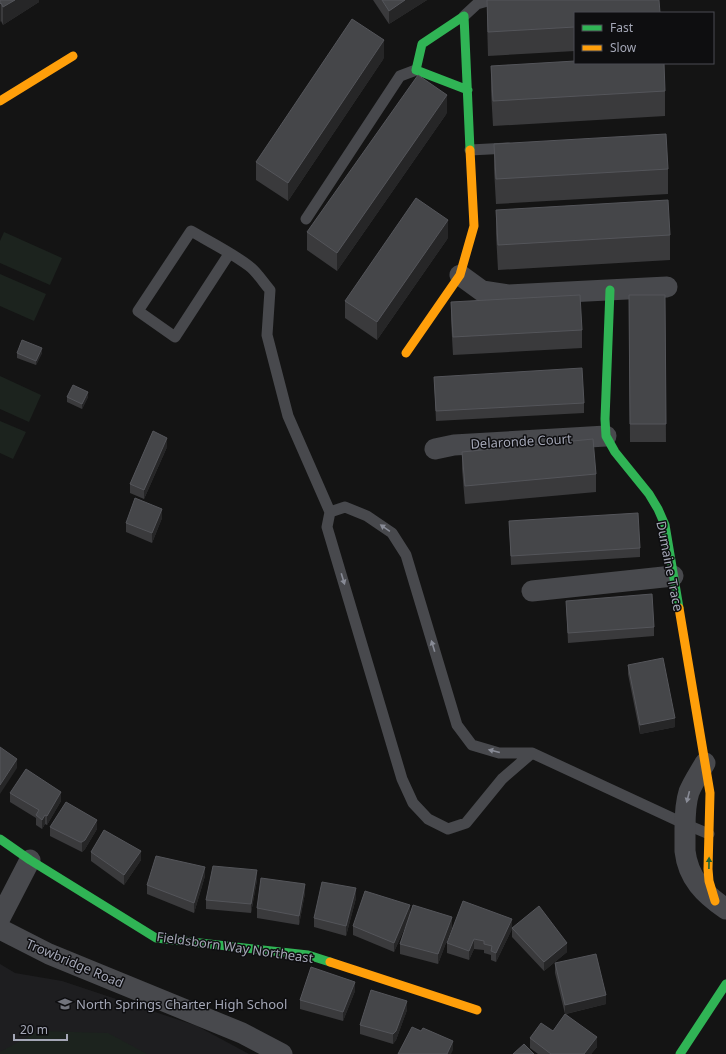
<svg xmlns="http://www.w3.org/2000/svg" width="726" height="1054" font-family="'Noto Sans',sans-serif">
  <style>
    .built { fill: #1e1e20 }
    .green { fill: #1c231e }
    .lines { fill: none; stroke-linecap: round; stroke-linejoin: round }
    .lane { stroke: #48494d; stroke-width: 11 }
    .street { stroke: #48494d; stroke-width: 21 }
    .fast { stroke: #30b455; stroke-width: 9 }
    .slow { stroke: #ff9f0a; stroke-width: 9 }
    .wall { fill: #3a3a3c }
    .shaded-wall { fill: #262627 }
    .building { fill: #454649; stroke: #54555a }
    .oneway { fill: #888b96 }
    .oneway2 { fill: #1f6132 }
    .labels { text-anchor: middle; dominant-baseline: central; stroke-width: 3; stroke-linejoin: round; paint-order: stroke }
    .street-label { font-size: 13px; fill: #a4a7b6; stroke: #0e0e10 }
    .poi-label { font-size: 13px; fill: #a4a7b6; stroke: #0e0e10; text-anchor: start }
  </style>
  <rect width="100%" height="100%" fill="#141414"/>
  <path class="built" d="M0,964L15,973L62,981L197,1026L249,1054H0Z"/>
  <path class="green" d="M4,232L62,258L50,285L0,263V241Z
    M0,274L46,294L34,321L0,306Z
    M0,376L41,395L29,422L0,409Z
    M0,421L26,432L13,459L0,453Z
    M39,1031L108,1033L147,1054H0V1052Z"/>
  <g class="lines">
    <path class="lane" d="M464,16L477,4L491,0
      M470,150L508,148
      M306,219L400,76L416,70
      M229,254L175,337L138,311L191,231C210,242 232,253 249,266C257,272 263,282 270,290L267,335L288,416L330,512
      M532,753L502,779L466,823L448,829L428,819L413,803L402,779L327,527L330,512L345,507L367,516L392,533L406,555L457,725L472,745L499,753H532L685,824L709,834"/>
    <path class="street" d="M460,275L482,291L508,295L667,287
      M435,449L454,445L606,436
      M532,591L673,576
      M705,763C700,772 693,782 689,792C685,804 685,817 685,829C685,836 685,843 685,851C688,878 704,894 726,909
      M0,918L30,860
      M0,929L49,954L242,1033L282,1054"/>
    <path class="fast" d="M468,90L416,70L422,44L464,16L470,150
      M610,290L605,419L606,436L615,452L649,494L658,509L665,525L679,608
      M0,839L30,860L156,938L308,955L330,962
      M680,1054L726,984"/>
    <path class="slow" d="M0,101L73,56
      M406,353L460,275L474,226L470,150
      M679,608L710,793L708,869L709,881L715,901
      M330,962L477,1010"/>
  </g>
  <path class="wall" d="M0,0H39V2L3,25L1,21Z
    M373,0H427L389,24Z
    M487,0L575,13V51L488,56L487,21Z
    M384,58L288,201L256,180V162Z
    M491,66L665,91V116L493,126L491,91Z
    M447,113L337,271L307,250V232Z
    M494,144L668,169V194L496,204L494,169Z
    M496,210L670,235V260L498,270L496,234Z
    M448,238L377,340L345,318V301Z
    M629,295H665L666,442H630Z
    M451,302L582,330V348L453,355L451,320Z
    M17,353H42L36,365L17,358Z
    M434,377L584,403V413L436,421Z
    M67,397H88L82,409L67,402Z
    M167,447L144,499L130,493V484Z
    M462,452L596,474V492L465,504L462,469Z
    M162,518L152,543L126,532V523Z
    M509,521L640,548V557L511,565Z
    M566,601L654,627V636L568,643Z
    M628,665L675,727L640,734L628,674Z
    M10,793L61,801L47,825L45,824L42,829L36,825V818L10,802Z
    M50,827L97,829L85,849L82,852L50,836Z
    M91,852L141,860L124,885L91,861Z
    M205,876L194,913L147,894V885Z
    M257,880L251,913L206,909V900Z
    M305,893L299,925L257,918V908Z
    M356,898L346,936L314,927V918Z
    M410,913L452,927L438,964L400,954V944L409,918L394,952L353,935V926Z
    M512,928L567,952L544,971L512,937Z
    M512,929L496,962L491,960V955L484,953V950L474,949L469,960L447,953V943Z
    M555,963L606,1004L566,1014L597,1047L591,1054H538L530,1048V1038L553,1031L565,1014L555,973Z
    M355,991L343,1021L300,1009V1000Z
    M407,1010L396,1040L393,1044L360,1034V1025Z"/>
  <path class="shaded-wall" d="M15,0H39V2L3,25V7Z
    M405,0H427L389,24V11Z
    M1,3V21L0,22V4Z
    M384,40V58L288,201V183Z
    M447,95V113L337,271V253Z
    M448,220V238L377,340V322Z
    M42,348V353L36,365V361Z
    M88,392V397L82,409V404Z
    M167,438V447L144,499V490Z
    M162,509V518L152,543V533Z
    M675,718V727L640,734V725Z
    M17,759V768L0,794V785Z
    M61,792V801L47,825V816Z
    M45,815V824L42,829V820Z
    M97,820V829L85,849L82,852V842Z
    M141,851V860L124,885V875Z
    M205,867V876L194,913V903Z
    M257,870V880L251,913V904Z
    M305,884V893L299,925V916Z
    M356,888V898L346,936V926Z
    M410,905V915L394,952V943Z
    M452,917V927L438,964V954Z
    M512,919V929L496,962V953Z
    M474,939V949L469,960V951Z
    M567,943V952L544,971V962Z
    M355,982V991L343,1021V1012Z
    M606,995V1004L565,1014V1005Z
    M407,1001V1010L396,1040L393,1044V1034Z
    M597,1037V1047L591,1054H584Z
    M453,1041V1050L451,1054H447Z"/>
  <path class="building" d="M0,0H15L3,7L1,3L0,4Z
    M382,0H405L389,11Z
    M487,0H659L660,13H575V27L488,32Z
    M352,19L384,40L288,183L256,162Z
    M575,61V63H664L665,91L493,101L491,66Z
    M418,75L447,95L337,253L307,232Z
    M666,134L668,169L496,179L494,144Z
    M416,198L448,220L377,322L345,301Z
    M668,200L670,235L498,245L496,210Z
    M580,295L582,330L453,337L451,302Z
    M629,295H665L666,424H630Z
    M22,340L42,348L36,361L17,353Z
    M582,368L584,403L436,411L434,377Z
    M73,385L88,392L82,404L67,397Z
    M153,431L167,438L144,490L130,484Z
    M593,439L596,474L465,486L462,452Z
    M135,498L162,509L152,533L126,523Z
    M638,513L640,548L511,556L509,521Z
    M652,594L654,627L568,633L566,601Z
    M663,658L675,718L640,725L628,665Z
    M0,747L17,759L0,785Z
    M26,769L61,792L47,816L45,815L42,820L36,815L39,810L10,793Z
    M66,802L97,820L85,840L82,842H80L50,827Z
    M104,830L141,851L124,875L91,852Z
    M156,856L205,867L194,903L147,885Z
    M213,866L257,870L251,904L206,900Z
    M261,878L305,884L299,916L257,908Z
    M322,882L356,888L346,926L314,918Z
    M365,891L410,905L394,943L353,926Z
    M463,901L512,919L496,953L491,951L492,946L484,944V941L474,939L469,951L447,943Z
    M413,905L452,917L438,954L400,944Z
    M539,906L567,943L544,962L512,928Z
    M596,954L606,995L565,1005L555,963Z
    M311,967L355,982L343,1012L300,1000Z
    M371,990L407,1001L396,1031L393,1034L360,1025Z
    M565,1014L597,1037L584,1054H551L530,1038L541,1023L553,1031Z
    M412,1027L421,1031L423,1028L453,1041L447,1054H398Z
    M524,1044L534,1054H513Z"/>
  <defs><path id="oneway-solid" d="M-6-.8H1V-3.2L6.5 0L1 3.2V.8H-6Z"/></defs>
  <g class="oneway">
    <use href="#oneway-solid" transform="translate(385 528) rotate(-145)"/>
    <use href="#oneway-solid" transform="translate(343 579) rotate(73)"/>
    <use href="#oneway-solid" transform="translate(433 646) rotate(-107)"/>
    <use href="#oneway-solid" transform="translate(494 751) rotate(-166)"/>
    <use href="#oneway-solid" transform="translate(688 797) rotate(104)"/>
  </g>
  <use class="oneway2" href="#oneway-solid" transform="translate(709 863) rotate(-89)"/>
  <defs>
    <symbol id="school-bare" viewBox="-9 -9 18 18"><path d="M0-5L7-2L0 1L-7-2ZM-4 1L0 2.5L4 1V4Q0 6-4 4Z" fill="#72747d" stroke="#0e0e10" stroke-width="2.5" paint-order="stroke"/></symbol>
  </defs>
  <g fill-rule="evenodd">
    <use href="#school-bare" x="55" y="994" width="20" height="20"/>
  </g>
  <g class="labels">
    <g class="street-label">
      <text transform="translate(521 441) rotate(-3)">Delaronde Court</text>
      <text transform="translate(670 566) rotate(79)">Dumaine Trace</text>
      <text transform="translate(235 947) rotate(8)">Fieldsborn Way Northeast</text>
      <text transform="translate(75 963) rotate(23)">Trowbridge Road</text>
    </g>
    <g class="poi-label">
      <text x="76" y="1004">North Springs Charter High School</text>
    </g>
  </g>
  <rect x="574" y="12" width="140" height="52" fill="#0e0e10" stroke="#4a4b52"/>
  <rect x="582" y="25" width="20" height="6" fill="#30b455" stroke="#4a4b52"/>
  <text x="610" y="32" font-size="12" fill="#a4a7b6">Fast</text>
  <rect x="582" y="45" width="20" height="6" fill="#ff9f0a" stroke="#4a4b52"/>
  <text x="610" y="52" font-size="12" fill="#a4a7b6">Slow</text>
  <path d="M14 1034v6h53v-6" fill="none" stroke="#a4a7b6" stroke-width="2"/>
  <text x="20" y="1034" font-size="12" fill="#a4a7b6" stroke="#0e0e10" stroke-width="3" paint-order="stroke">20 m</text>
</svg>
